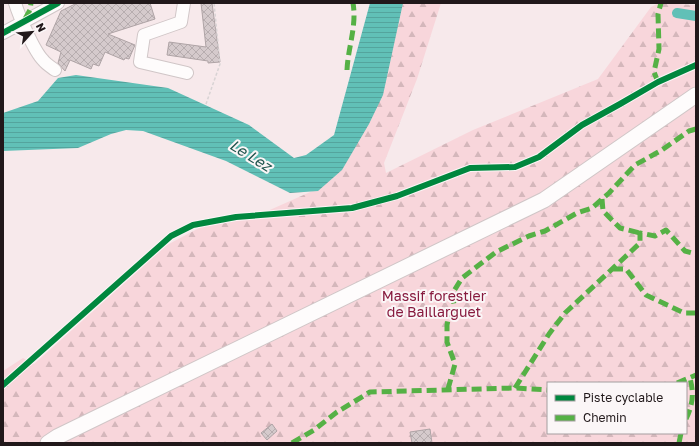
<svg xmlns="http://www.w3.org/2000/svg" width="699" height="446" font-family="'Golos Text',sans-serif">
  <style>
    .forest { fill: url(#forest-firs); fill-rule: evenodd }
    .water { fill: url(#water-rules) }
    .lines { fill: none; stroke-linecap: round; stroke-linejoin: round }
    .canal { stroke: #61c0b7; stroke-width: 10 }
    .building { fill: url(#building-cross-hatch); stroke: #afa4a6 }
    .minor-casing { stroke: #d0c6c7; stroke-width: 14 }
    .major-casing { stroke: #d0c6c7; stroke-width: 17 }
    .path { stroke: #d8d3d4; stroke-width: 1.5; stroke-dasharray: 3 2; stroke-linecap: butt }
    .minor { stroke: #fefcfc; stroke-width: 12 }
    .major { stroke: #fefcfc; stroke-width: 15 }
    .quiet { stroke: #55b145; stroke-width: 5; stroke-dasharray: 10 5; stroke-linecap: butt }
    .cycleway-casing { stroke: #fbf6f7; stroke-width: 8 }
    .cycleway { stroke: #00873e; stroke-width: 6 }
    .labels { text-anchor: middle; dominant-baseline: central; stroke-width: 4; stroke-linejoin: round; paint-order: stroke }
    .park-label { font-size: 14px; fill: #871a3e; stroke: #fbf6f7 }
    .water-label { font-size: 15px; font-style: italic; fill: #215750; stroke: #fbf6f7 }
  </style>
  <defs>
    <pattern id="forest-firs" width="22" height="20" patternUnits="userSpaceOnUse"><rect width="22" height="20" fill="#f8d6db"/><path d="M5 1l3.5 6h-7zM16 11l3.5 6h-7z" fill="#d4b7bb"/></pattern>
    <pattern id="water-rules" width="6" height="5" patternUnits="userSpaceOnUse"><rect width="6" height="5" fill="#61c0b7"/><path d="M0 2.5h6" fill="none" stroke="#54a49d"/></pattern>
    <pattern id="building-cross-hatch" width="8" height="8" patternUnits="userSpaceOnUse"><rect width="8" height="8" fill="#d5cacc"/><path d="M0 0l8 8M0 8l8-8" fill="none" stroke="#b7adaf"/></pattern>
  </defs>
  <rect width="100%" height="100%" fill="#f7e9eb"/>
  <path class="forest" d="M393,3H441L417,79L384,163L386,173L473,130L598,79L651,7L659,3L696,5V443H3V371L23,358L34,364L167,245L201,227L252,218L317,189ZM548,383H686V433H548Z"/>
  <path class="water" d="M370,3H403L383,95L369,124L342,170L318,191L290,193L226,161L143,131L126,130L111,134L78,148L3,151V113L38,101L58,78L76,75L168,88L249,125L294,158L306,155L334,135Z"/>
  <g class="lines">
    <path class="canal" d="M677,13L696,16"/>
  </g>
  <path class="building" d="M77,3H150L155,19L108,34L135,45L129,59L125,58L124,60L105,52L99,66L93,64L91,69L70,60L65,71L58,63L61,52L46,45L61,11Z
    M201,3H212L220,62L208,63V61L167,55L169,42L206,47Z
    M272,424L277,431L267,440L261,433Z
    M430,429L432,443H412L410,432Z"/>
  <g class="lines">
    <defs>
      <path id="minor" d="M15,3C19,16 34,51 43,60C46,64 51,67 55,70
        M184,3L181,22L144,35L140,62L187,73
        M3,33L58,3"/>
      <path id="major" d="M48,443L57,437L544,200L696,95"/>
    </defs>
    <use href="#minor" class="minor-casing"/>
    <use href="#major" class="major-casing"/>
    <path class="path" d="M206,104L220,64L214,3"/>
    <use href="#minor" class="minor"/>
    <use href="#major" class="major"/>
    <path class="quiet" d="M25,19L30,10L31,3
      M347,70C348,47 357,26 353,3
      M658,82L654,72L659,49L658,14L661,3
      M602,199L603,211L620,228L640,233
      M613,269H626L646,295L684,313H696
      M677,383L696,375
      M515,388L549,334L565,313L640,243V233L655,236L666,230L685,251L696,254
      M448,389L455,364L447,342V325L448,320L455,309L452,294L462,278L496,252L529,236L545,231L577,213L592,208L609,193L635,165L662,150L689,131L696,129
      M686,419C693,404 694,394 690,378
      M292,443L314,430L337,412L370,392L515,388L548,390
      M679,443L681,433"/>
    <defs>
      <path id="cycleway" d="M3,33L58,3
        M3,385L171,236L193,225L236,217L352,208L397,196L470,168L515,167L539,157L582,125L620,104L658,82L696,65"/>
    </defs>
    <use href="#cycleway" class="cycleway-casing"/>
    <use href="#cycleway" class="cycleway"/>
  </g>
  <g class="labels">
    <g class="park-label">
      <text x="434" y="295">Massif forestier<tspan x="434" dy="16">de Baillarguet</tspan></text>
    </g>
    <g class="water-label">
      <text transform="translate(251 155) rotate(32)">Le Lez</text>
    </g>
  </g>
  <rect width="699" height="446" fill="none" stroke="#21181a" stroke-width="8"/>
  <rect x="547" y="382" width="140" height="52" fill="#fbf6f7" stroke="#a49d9f"/>
  <rect x="555" y="395" width="20" height="6" fill="#00873e" stroke="#a49d9f"/>
  <text x="583" y="402" font-size="12" fill="#21181a">Piste cyclable</text>
  <rect x="555" y="415" width="20" height="6" fill="#55b145" stroke="#a49d9f"/>
  <text x="583" y="422" font-size="12" fill="#21181a">Chemin</text>
  <g transform="translate(32 32) rotate(63)" stroke="#fbf6f7" stroke-width="3" paint-order="stroke">
  <path d="M0-3L7 15L0 10L-7 15Z" fill="#21181a"/>
  <text y="-6" font-size="11" font-weight="bold" text-anchor="middle" fill="#21181a">N</text>
  </g>
</svg>
